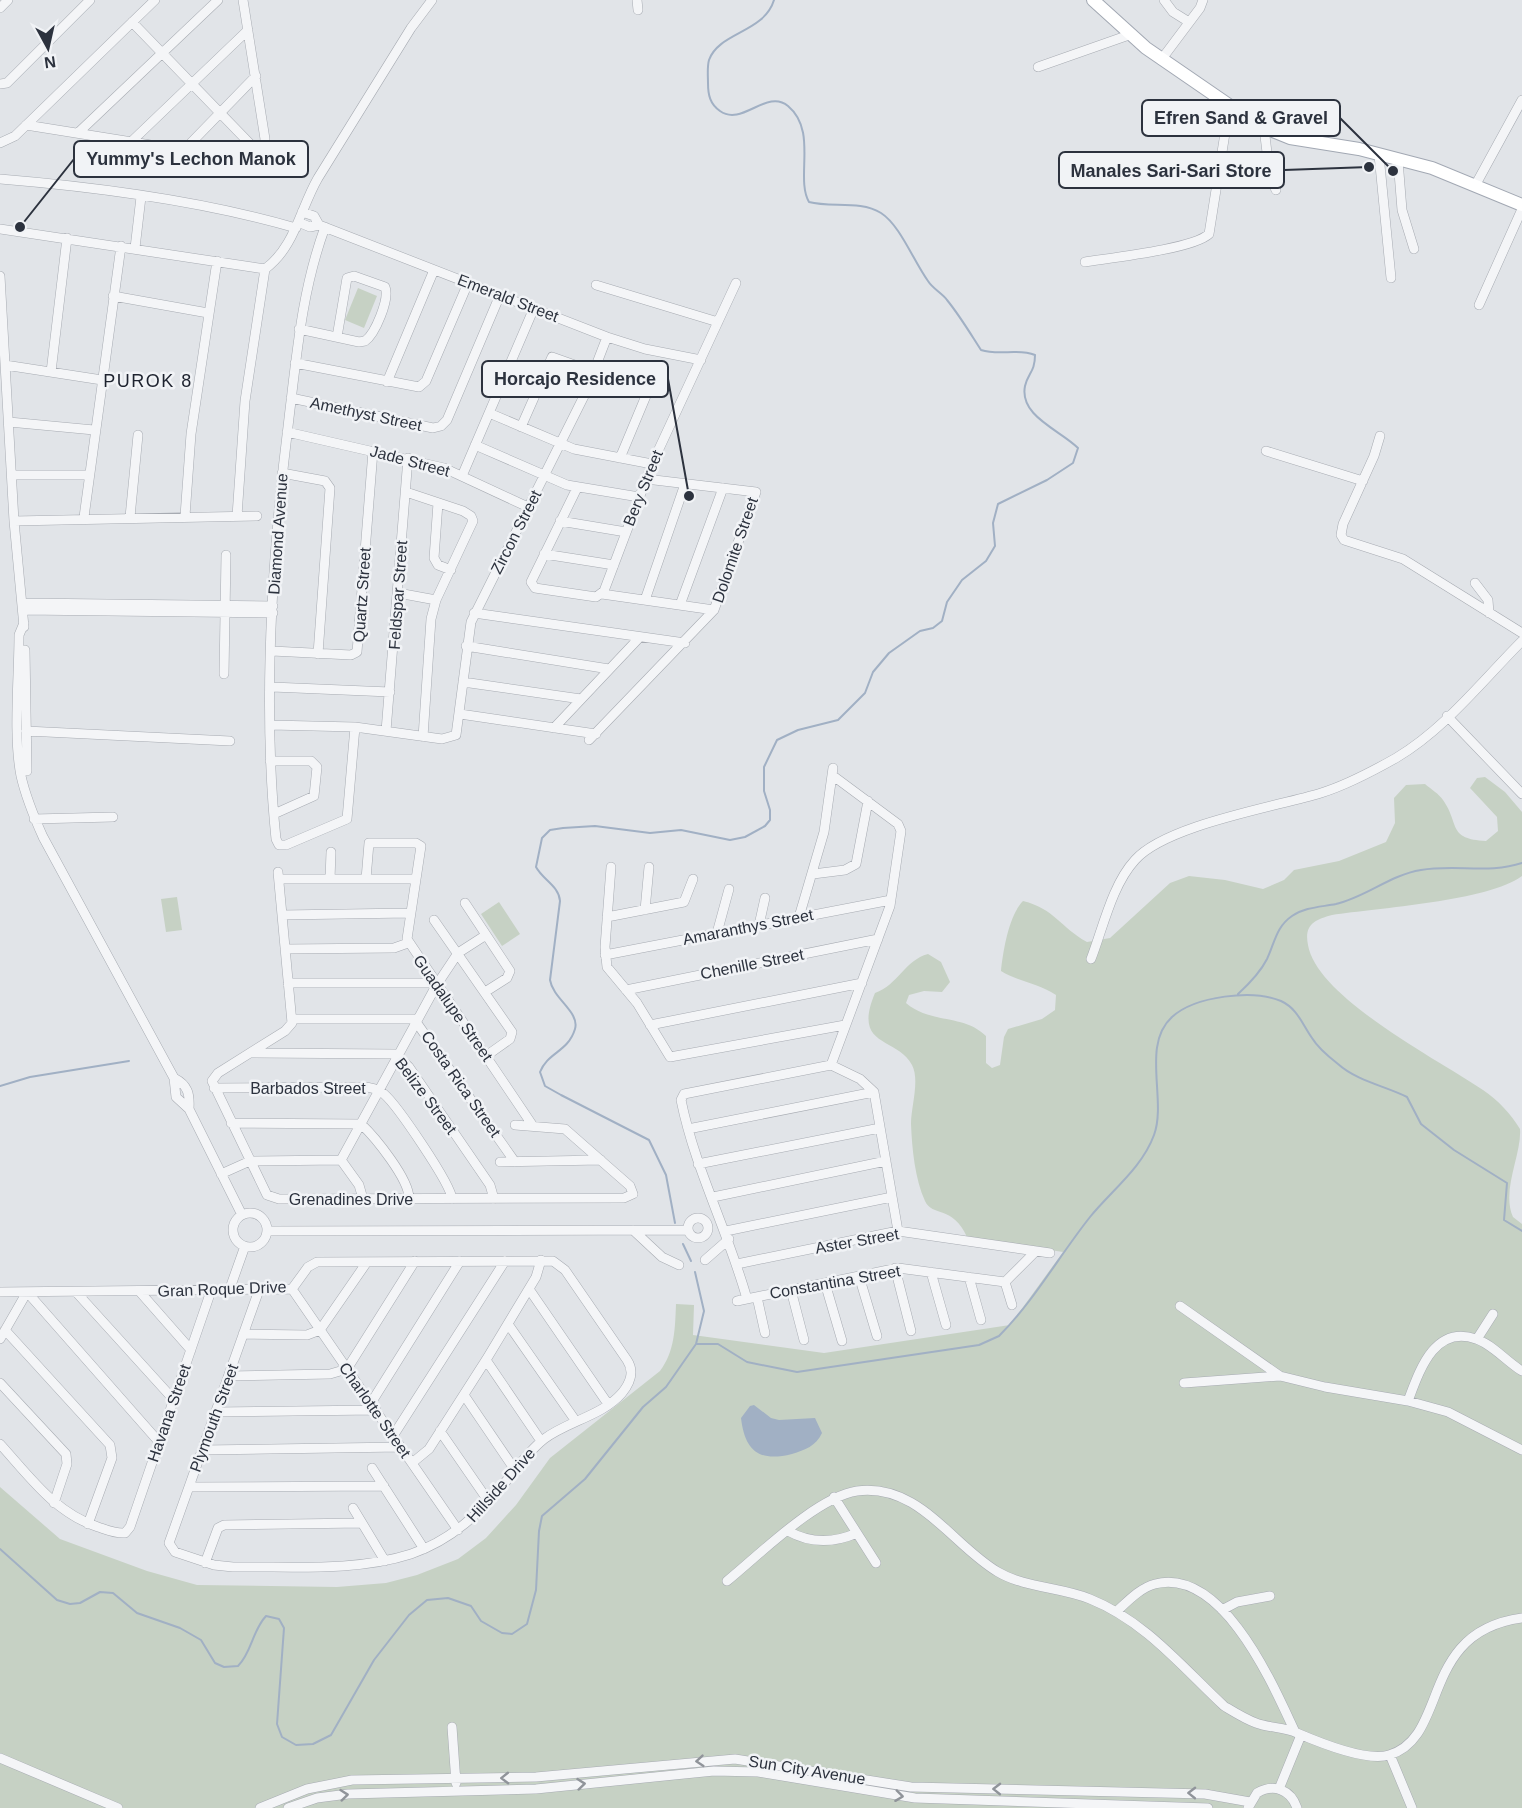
<svg xmlns="http://www.w3.org/2000/svg" width="1522" height="1808" font-family="Helvetica,sans-serif">
  <style>
    .green { fill: #c6d1c4 }
    .water { fill: #a1b0c4 }
    .lines { fill: none; stroke-linecap: round; stroke-linejoin: round }
    .stream { stroke: #a1b0c4; stroke-width: 2 }
    .minor-casing { stroke: #a7abb2; stroke-width: 10 }
    .major-casing { stroke: #a2a8b3; stroke-width: 14 }
    .minor { stroke: #f4f5f7; stroke-width: 9 }
    .major { stroke: #fff; stroke-width: 12 }
    .oneway { stroke: #90949a }
    .labels { text-anchor: middle; dominant-baseline: central; stroke-width: 5; stroke-linejoin: round; paint-order: stroke }
    .street-label { font-size: 16px; fill: #2c323e; stroke: #f1f3f6 }
    .neighbourhood-label { font-size: 18px; letter-spacing: 1.5px; fill: #1e232f; stroke: #f1f3f6 }
    .leader { fill: none; stroke: #2c323e; stroke-width: 2 }
    .callout-dot { fill: #2c323e; stroke: #f1f3f6; stroke-width: 2 }
    .callout { fill: #f1f3f6; stroke: #2c323e; stroke-width: 2 }
    .callout-label { font-size: 18px; text-anchor: middle; font-weight: bold; fill: #2c323e }
  </style>
  <rect width="100%" height="100%" fill="#e1e4e8"/>
  <path class="green" d="M358,288L377,296L364,328L345,320Z
    M1485,777L1505,792L1522,812V876C1489,901 1377,908 1332,915C1314,920 1304,925 1308,945C1317,998 1439,1060 1483,1090C1498,1100 1511,1114 1520,1129C1522,1154 1501,1190 1513,1217L1522,1224V1808H0V1487L60,1539L147,1571L197,1585L337,1587L386,1583L417,1575L458,1559L486,1538L516,1505L550,1458L660,1371C675,1351 675,1328 676,1304L694,1305L693,1335L824,1353L1010,1325L1063,1252L967,1237C953,1205 932,1217 925,1201C915,1179 912,1149 911,1124C911,1107 920,1080 912,1065C896,1036 852,1048 875,993C898,985 905,960 928,954L941,962L950,982L942,992L924,991L909,995L906,1003C930,1024 964,1014 986,1036V1063L992,1068L1000,1065L1004,1037L1008,1029L1042,1019L1055,1010L1056,995C1038,983 1019,982 1001,971C1003,951 1009,915 1023,901C1055,909 1060,927 1087,942L1110,938L1170,883L1189,876L1225,880L1263,889L1284,880L1294,870L1339,861L1386,842L1395,823L1394,798L1406,785L1425,784C1431,789 1439,794 1443,800C1460,824 1447,839 1486,841L1498,831L1497,817L1470,788L1477,778Z
    M177,897L182,930L166,932L161,899Z
    M499,902L520,934L502,946L481,914Z"/>
  <path class="water" d="M754,1405L771,1418L779,1420L815,1418L822,1433C816,1446 805,1450 792,1454C760,1462 745,1452 741,1418L750,1406Z"/>
  <g class="lines">
    <path class="stream" d="M1238,994C1250,983 1260,973 1267,959C1275,942 1276,927 1292,916C1305,907 1321,907 1336,904C1366,897 1390,875 1421,870C1454,864 1490,874 1522,863
      M0,1086L30,1077L129,1061
      M675,1223L666,1175L649,1140L561,1095L545,1086L540,1072C548,1052 568,1052 575,1029C580,1012 553,999 550,980L560,901C559,886 543,880 536,867L542,838L550,830L563,828L595,826L650,833L681,830L730,840L745,837L765,826L770,820V810L764,791V767L777,740L798,730L838,720L865,693L873,672L889,653L920,631L933,628L942,621L947,602L962,580L986,561L995,546L993,523L998,504L1047,480L1073,463L1078,448C1060,430 1019,416 1025,386C1028,373 1035,372 1035,355C1017,348 1000,356 981,350C970,333 960,316 947,300C942,293 933,289 928,281C914,262 900,225 881,213C860,200 831,208 809,202C795,178 818,131 788,106C767,88 742,127 720,111C710,104 708,95 708,83C708,76 707,67 709,60C719,32 764,33 774,0
      M683,1244L691,1261
      M696,1344H718L747,1362L797,1372L979,1345L999,1336C1034,1301 1059,1256 1090,1217C1111,1191 1142,1168 1154,1135C1167,1100 1141,1045 1172,1017C1195,996 1253,989 1281,1001C1298,1009 1302,1024 1312,1038C1318,1048 1329,1057 1338,1064C1357,1081 1385,1086 1407,1097L1421,1124L1454,1150L1507,1183L1504,1220L1522,1231
      M0,1549L57,1600L70,1604L80,1603L100,1592L113,1593L137,1613L180,1628L201,1640L215,1663L224,1667L238,1666C252,1652 252,1631 266,1616L279,1619L284,1628L277,1724L282,1737L296,1745L313,1744L331,1735L374,1660L409,1615L427,1600L448,1598L471,1606L481,1621L502,1633L512,1634L527,1624L536,1590L539,1531L542,1516L585,1479L643,1407L666,1387L696,1344L704,1311L695,1272"/>
    <defs>
      <path id="minor" d="M637,0L638,10
        M1164,0L1173,12L1189,22
        M0,8L8,0
        M132,22L259,153
        M1161,60L1200,8L1203,0
        M1038,67L1129,35
        M0,84L7,83L90,0
        M26,125L238,159C253,160 264,154 265,139L243,0
        M1264,128L1270,177L1276,190
        M79,132L218,0
        M132,141L248,30
        M0,143L15,136L155,0
        M185,149L256,76
        M1379,155L1391,278
        M1398,160L1402,210L1414,249
        M0,179C97,187 203,201 296,228
        M1476,184L1522,100
        M302,212L314,216L319,225
        M298,222L310,227L319,225L607,337L645,349L701,360
        M325,227C302,290 297,352 289,418C272,554 262,702 276,839L279,845H286L347,819L355,727
        M0,229L265,269C295,247 300,209 318,178L411,28L432,0
        M135,248L141,197
        M1085,262C1110,258 1193,249 1209,234L1229,108
        M0,276L14,521L24,627
        M596,285L718,322
        M113,296L208,313
        M1479,305L1522,209
        M299,329L359,342L365,341C375,334 390,299 385,287L354,276L347,278L337,337
        M295,363L419,387L426,381L468,283
        M5,365L102,380
        M51,372L67,238
        M387,382L434,270
        M291,398L433,428L441,426L447,420L500,295
        M489,413L574,449L652,464
        M9,422L94,430
        M521,427L552,357L648,391L620,458
        M287,432L444,468L528,507
        M1380,436L1374,456L1343,524L1341,535L1344,540L1403,559L1522,633
        M475,445L567,485L639,497
        M1266,451L1363,481
        M282,473L325,481L330,488L318,654
        M12,475H89
        M462,476L534,308
        M577,488L531,582L535,588L596,597L604,591L652,464L736,283
        M406,492L463,511L471,516L473,521L436,600L431,619L423,737
        M438,503L434,558L438,565L451,570
        M185,516L191,434L217,261
        M237,516L245,401L265,269
        M84,517L121,246
        M130,517L138,435
        M14,521L257,516
        M560,521L626,532
        M544,554L614,565
        M1475,583L1488,600L1489,613
        M398,593L436,600
        M602,594L714,610
        M645,600L685,484
        M24,603L273,606
        M680,605L723,488
        M24,610L273,613
        M474,613L685,643
        M24,623L19,635C19,677 13,736 21,776C26,798 34,817 43,837L174,1078L176,1097L189,1109L242,1215
        M466,646L609,669
        M25,650L27,771
        M272,651L351,655L357,652L373,451
        M224,674L226,555
        M463,682L581,699
        M272,687L390,692
        M460,714L596,734
        M1447,716L1522,794
        M271,725L355,727L442,739L456,735L471,622L585,394L607,337
        M554,728L639,638
        M26,731L230,741
        M386,731L408,458
        M589,740L714,610L756,492L646,479
        M270,761H311L317,767L314,796L274,814
        M34,819L113,817
        M611,867L605,947L607,967L637,1003L670,1057L845,1025
        M278,872L292,1023L285,1031L218,1073L212,1081L267,1195L279,1199L624,1198L633,1194L630,1186L565,1129L515,1125
        M813,874L845,870L856,864L868,801
        M279,879H416
        M330,879L331,852
        M366,879L369,843H416L421,846L407,939L533,1126
        M465,903L510,971L507,978L485,992
        M645,910L649,867
        M282,915L409,913
        M607,917L684,902L693,879
        M799,917L824,832L833,768
        M434,920L512,1032L510,1039L486,1056
        M759,925L765,898
        M717,933L729,889
        M285,949L394,948L408,943
        M605,955L891,900
        M1091,959C1103,928 1112,885 1135,860C1166,825 1275,807 1321,793C1347,785 1373,771 1396,758C1445,729 1482,681 1522,641
        M288,983H435
        M626,990L878,939
        M292,1019H414L515,1162
        M650,1025L862,983
        M250,1053L395,1054L409,1067L490,1185L494,1199
        M831,1065L890,906L901,831L898,824L832,775
        M174,1078C188,1085 190,1094 189,1109
        M214,1088L362,1087C370,1087 378,1089 384,1094C397,1105 451,1184 452,1199
        M231,1123L361,1124C375,1137 410,1180 409,1199
        M688,1129L874,1092
        M341,1160L436,986L458,953L486,935
        M341,1160L359,1185L363,1199
        M500,1162L601,1160
        M698,1164L880,1128
        M221,1174L250,1161L341,1160
        M713,1197L886,1161
        M233 1230a17 17 0 1 1 34 0a17 17 0 1 1-34 0Z
        M688 1228a10 10 0 1 1 20 0a10 10 0 1 1-20 0Z
        M633,1230L662,1257L679,1265
        M268,1231L688,1230
        M726,1231L892,1197
        M705,1260L729,1239
        M737,1264L898,1231L1050,1253
        M895,1268L911,1331
        M931,1272L946,1325
        M859,1276L877,1336
        M969,1277L981,1320
        M1005,1282L1036,1251
        M1005,1282L1012,1305
        M825,1283L842,1341
        M292,1289L458,1530
        M529,1289L608,1404
        M259,1290L169,1543L175,1552L214,1565L233,1567C291,1566 355,1572 411,1554C452,1540 480,1513 507,1480C518,1466 530,1450 544,1439C568,1421 602,1416 622,1393C630,1383 635,1372 627,1360L565,1270L553,1261L317,1262L308,1267L292,1289
        M791,1290L804,1340
        M229,1291L245,1246
        M0,1292L292,1289
        M76,1292L174,1400
        M140,1292L191,1350
        M757,1297L765,1333
        M747,1299C728,1231 695,1169 681,1100L684,1094L831,1065L860,1079L874,1092L898,1231
        M737,1301L898,1268L1005,1282
        M1180,1306L1280,1376
        M508,1324L575,1420
        M5,1330L110,1445L112,1458L88,1524
        M243,1334L307,1335L320,1330L367,1262
        M0,1339L27,1292L159,1442
        M1477,1339L1493,1314
        M486,1360L541,1441
        M229,1376L330,1374L347,1369L415,1261
        M0,1383L66,1454L67,1464L54,1503
        M1184,1383L1280,1376L1325,1387L1408,1401L1448,1412L1522,1450
        M464,1395L515,1470
        M1408,1401C1419,1372 1434,1324 1476,1339C1492,1344 1507,1362 1522,1371
        M371,1403L460,1261
        M216,1412L376,1410
        M440,1431L489,1502
        M393,1436L505,1261
        M0,1444C30,1477 55,1513 98,1527C107,1530 116,1534 125,1533L130,1527L211,1291
        M203,1450L401,1447
        M412,1463L429,1449L486,1360L536,1277L541,1260
        M372,1468L424,1549
        M189,1487L384,1486
        M834,1497L876,1563
        M353,1508L385,1561
        M788,1531C811,1544 834,1543 857,1533
        M205,1563L218,1528L224,1525L362,1523
        M727,1581C759,1555 817,1497 857,1491C919,1483 952,1545 998,1572C1025,1588 1061,1587 1090,1599C1145,1621 1182,1667 1224,1706C1234,1712 1245,1719 1256,1723C1269,1728 1285,1727 1297,1733C1318,1742 1367,1762 1389,1755C1450,1737 1418,1632 1522,1618
        M1222,1610L1237,1602L1270,1596
        M1117,1611C1128,1601 1140,1588 1155,1584C1223,1567 1273,1685 1295,1732
        M452,1727L456,1783
        M1390,1755L1412,1808
        M0,1758L118,1808
        M1279,1789L1301,1735
        M260,1808L307,1789L352,1780L536,1777L735,1759L911,1787L1205,1794L1250,1802
        M288,1808L317,1798L348,1794L536,1789L714,1771L758,1772L915,1798L1208,1808
        M1248,1808L1257,1793C1274,1783 1291,1790 1297,1808"/>
      <path id="major" d="M1093,0L1146,48L1258,125L1290,138L1359,149L1432,168L1522,205"/>
    </defs>
    <use href="#minor" class="minor-casing"/>
    <use href="#major" class="major-casing"/>
    <use href="#minor" class="minor"/>
    <use href="#major" class="major"/>
  </g>
  <defs><path id="oneway-chevron" d="M-2-3.5L2.5 0L-2 3.5" fill="none" stroke-width="1.6" stroke-linecap="round" stroke-linejoin="round" transform="scale(1.5)"/></defs>
  <g class="oneway">
    <use href="#oneway-chevron" transform="translate(700 1761) rotate(175)"/>
    <use href="#oneway-chevron" transform="translate(505 1778) rotate(179)"/>
    <use href="#oneway-chevron" transform="translate(581 1784) rotate(-6)"/>
    <use href="#oneway-chevron" transform="translate(997 1789) rotate(-179)"/>
    <use href="#oneway-chevron" transform="translate(1192 1793) rotate(-179)"/>
    <use href="#oneway-chevron" transform="translate(344 1795) rotate(-6)"/>
    <use href="#oneway-chevron" transform="translate(899 1796) rotate(7)"/>
  </g>
  <g class="labels">
    <g class="street-label">
      <text transform="translate(508 298) rotate(21)">Emerald Street</text>
      <text transform="translate(366 414) rotate(12)">Amethyst Street</text>
      <text transform="translate(410 461) rotate(15)">Jade Street</text>
      <text transform="translate(643 488) rotate(-68)">Bery Street</text>
      <text transform="translate(516 532) rotate(-63)">Zircon Street</text>
      <text transform="translate(278 534) rotate(-86)">Diamond Avenue</text>
      <text transform="translate(735 550) rotate(-71)">Dolomite Street</text>
      <text transform="translate(362 595) rotate(-86)">Quartz Street</text>
      <text transform="translate(398 595) rotate(-86)">Feldspar Street</text>
      <text transform="translate(748 927) rotate(-11)">Amaranthys Street</text>
      <text transform="translate(752 964) rotate(-11)">Chenille Street</text>
      <text transform="translate(453 1008) rotate(55)">Guadalupe Street</text>
      <text transform="translate(461 1084) rotate(55)">Costa Rica Street</text>
      <text x="308" y="1088">Barbados Street</text>
      <text transform="translate(426 1096) rotate(53)">Belize Street</text>
      <text x="351" y="1199">Grenadines Drive</text>
      <text transform="translate(857 1241) rotate(-10)">Aster Street</text>
      <text transform="translate(835 1282) rotate(-10)">Constantina Street</text>
      <text transform="translate(222 1289) rotate(-2)">Gran Roque Drive</text>
      <text transform="translate(375 1410) rotate(55)">Charlotte Street</text>
      <text transform="translate(169 1413) rotate(-71)">Havana Street</text>
      <text transform="translate(214 1418) rotate(-70)">Plymouth Street</text>
      <text transform="translate(501 1485) rotate(-48)">Hillside Drive</text>
      <text transform="translate(807 1770) rotate(9)">Sun City Avenue</text>
    </g>
    <g class="neighbourhood-label">
      <text x="148" y="381">PUROK 8</text>
    </g>
  </g>
  <path class="leader" d="M1393 171L1340 118M20 227L74 159M1369 167L1284 170M689 496L668 379"/>
  <g class="callout-dot">
    <circle cx="1393" cy="171" r="6"/>
    <circle cx="20" cy="227" r="6"/>
    <circle cx="1369" cy="167" r="6"/>
    <circle cx="689" cy="496" r="6"/>
  </g>
  <g class="callout">
    <rect x="1142" y="100" width="198" height="36" rx="6"/>
    <rect x="74" y="141" width="234" height="36" rx="6"/>
    <rect x="1059" y="152" width="225" height="36" rx="6"/>
    <rect x="482" y="361" width="186" height="36" rx="6"/>
  </g>
  <g class="callout-label">
    <text x="1241" y="124">Efren Sand &amp; Gravel</text>
    <text x="191" y="165">Yummy's Lechon Manok</text>
    <text x="1171" y="177">Manales Sari-Sari Store</text>
    <text x="575" y="385">Horcajo Residence</text>
  </g>
  <g transform="translate(48 48) rotate(172)" stroke="#f1f3f6" stroke-width="4.5" paint-order="stroke">
  <path d="M0-4.5L10 22L0 15L-10 22Z" fill="#2c323e"/>
  <text y="-9" font-size="16" font-weight="bold" text-anchor="middle" fill="#2c323e">N</text>
  </g>
</svg>
